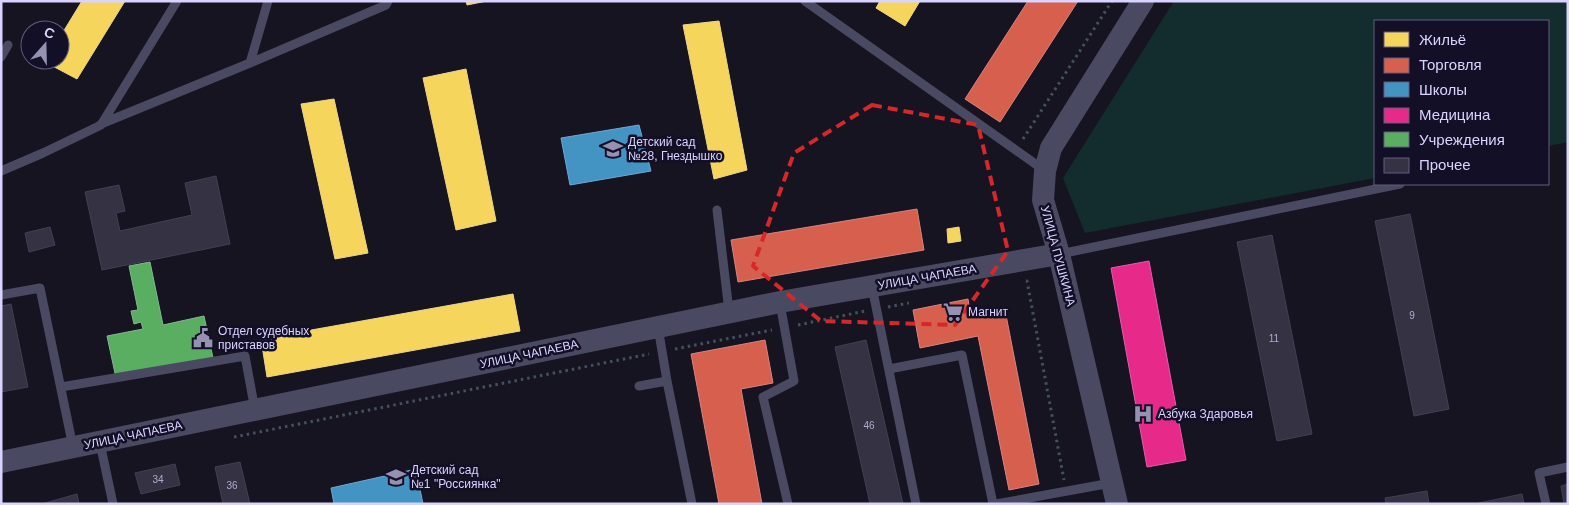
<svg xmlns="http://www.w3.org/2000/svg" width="1569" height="505" font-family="Helvetica,sans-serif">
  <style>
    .green { fill: #132c2d }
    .homes { fill: #f6d55c; stroke: #edd58d }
    .shops { fill: #d6604d; stroke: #d78382 }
    .schools { fill: #4393c3; stroke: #70a6d5 }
    .health { fill: #e7298a; stroke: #e35cad }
    .public { fill: #5aae61; stroke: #80b990 }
    .building { fill: #343243; stroke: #433f54 }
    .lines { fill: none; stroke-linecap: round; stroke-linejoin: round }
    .path { stroke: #44505f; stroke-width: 3; stroke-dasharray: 2.5 4; stroke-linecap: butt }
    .service { stroke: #4a4962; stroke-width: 9 }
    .tertiary { stroke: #4a4962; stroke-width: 22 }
    .marked { fill: none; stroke: #d62828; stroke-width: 4; stroke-dasharray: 10 6; stroke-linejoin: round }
    .labels { text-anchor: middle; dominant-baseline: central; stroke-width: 5; stroke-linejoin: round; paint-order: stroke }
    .number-label { font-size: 10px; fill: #b0acd0 }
    .poi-label { font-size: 12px; fill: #d9d4ff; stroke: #130f26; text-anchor: start }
    .street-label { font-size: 12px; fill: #d9d4ff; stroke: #130f26 }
  </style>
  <rect width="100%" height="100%" fill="#161421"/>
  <path class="green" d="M1174,1H1568V142L1548,146V21H1375V178L1085,233L1063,178Z"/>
  <path class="homes" d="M82,1H125L77,79L45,62L46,60H60V37Z
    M466,1H487L467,5Z
    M880,1H920L905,26L876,8Z
    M719,21L747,170L714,179L683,25Z
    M466,69L496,221L456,230L423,78Z
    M334,99L368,253L335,259L301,104Z
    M959,227L961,241L948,243L947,229Z
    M513,294L520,331L267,377L261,339Z"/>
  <path class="shops" d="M1028,1H1078L1000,122L965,99Z
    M917,209L924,250L738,282L731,240Z
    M968,299L971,317L1005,310L1039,484L1009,490L978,336L920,348L913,310Z
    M765,340L773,383L741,389L762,504H719L691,354Z"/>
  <path class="schools" d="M639,125L651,171L570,185L561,138Z
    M416,469L423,504H334L331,488Z"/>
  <path class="health" d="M1149,261L1186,460L1147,467L1111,268Z"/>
  <path class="public" d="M150,262L163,325L204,316L213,358L116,378L107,336L143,329L141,322L134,324L131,311L138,310L129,266Z"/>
  <path class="building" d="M216,176L230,244L102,270L85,192L119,185L125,211L116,213L120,231L192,215L185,183Z
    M1410,214L1449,409L1414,416L1375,221Z
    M50,227L55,245L29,252L25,233Z
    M1272,235L1312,434L1277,441L1237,242Z
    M11,304L28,387L1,392V306Z
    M866,340L903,504H870L835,347Z
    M240,462L250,504H223L215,467Z
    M175,464L180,485L141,494L135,473Z
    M1568,484V504H1564L1561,486Z
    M1427,491L1429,504H1386L1385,498Z
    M77,494L79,504H45V503Z
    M1522,494L1524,504H1474Z"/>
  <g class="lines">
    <path class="path" d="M1023,139L1112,1
      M1026,281H1027L1064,480
      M888,307L909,303
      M798,325L865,311
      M675,349L772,330
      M234,437L649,354"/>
    <path class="service" d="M805,1L1044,170
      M1,57L8,45
      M250,63L386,5L388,1
      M101,124L250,63L268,1
      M1,171L43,153L101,125L177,1
      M717,210L729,311
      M1060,254L1400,184
      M872,287L916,504
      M1,295L40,288L73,447
      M780,303L794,381L763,397L788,504
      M889,369L962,355L993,504
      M667,381L692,504
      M639,386L667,381L658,327
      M61,387L245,356L255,410
      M100,443L113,504
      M996,504L1111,483
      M1546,504L1539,473L1568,467"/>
    <path class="tertiary" d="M1,462L780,302L1059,254
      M1117,504L1059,254L1043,200L1045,171L1051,148L1143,1"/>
  </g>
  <path class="marked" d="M872,105L978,125L1008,251L955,325L821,321L753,266L794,153Z"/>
  <defs>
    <symbol id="school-bare" viewBox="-9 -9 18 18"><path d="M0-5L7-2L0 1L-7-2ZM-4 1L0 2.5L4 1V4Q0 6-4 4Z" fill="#9591b1" stroke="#130f26" stroke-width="2.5" paint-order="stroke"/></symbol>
    <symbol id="supermarket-bare" viewBox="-9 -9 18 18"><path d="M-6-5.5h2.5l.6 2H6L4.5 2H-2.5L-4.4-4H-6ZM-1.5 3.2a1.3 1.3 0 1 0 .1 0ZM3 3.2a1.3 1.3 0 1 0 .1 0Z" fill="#9591b1" stroke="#130f26" stroke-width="2.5" paint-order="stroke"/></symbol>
    <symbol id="civic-bare" viewBox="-9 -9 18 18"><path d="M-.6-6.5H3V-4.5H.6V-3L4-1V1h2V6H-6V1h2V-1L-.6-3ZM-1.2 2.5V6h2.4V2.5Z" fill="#9591b1" stroke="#130f26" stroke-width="2.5" paint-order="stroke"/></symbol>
    <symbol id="hospital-bare" viewBox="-9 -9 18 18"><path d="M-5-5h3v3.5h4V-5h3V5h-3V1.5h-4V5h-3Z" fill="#9591b1" stroke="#130f26" stroke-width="2.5" paint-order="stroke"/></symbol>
  </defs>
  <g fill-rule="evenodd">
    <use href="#school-bare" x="599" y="135" width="28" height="28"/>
    <use href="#supermarket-bare" x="939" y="298" width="28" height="28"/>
    <use href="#civic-bare" x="189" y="324" width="28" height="28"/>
    <use href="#hospital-bare" x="1129" y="400" width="28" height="28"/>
    <use href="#school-bare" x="382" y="463" width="28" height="28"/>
  </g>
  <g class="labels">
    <g class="number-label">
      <text x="1412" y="315">9</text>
      <text x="1274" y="338">11</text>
      <text x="869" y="425">46</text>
      <text x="158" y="479">34</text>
      <text x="232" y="485">36</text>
    </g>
    <g class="poi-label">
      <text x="628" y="142">Детский сад<tspan x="628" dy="14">№28, Гнездышко</tspan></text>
      <text x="968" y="312">Магнит</text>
      <text x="218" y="331">Отдел судебных<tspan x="218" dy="14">приставов</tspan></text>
      <text x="1158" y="414">Азбука Здаровья</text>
      <text x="411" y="470">Детский сад<tspan x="411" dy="14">№1 "Россиянка"</tspan></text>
    </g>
    <g class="street-label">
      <text transform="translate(1058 256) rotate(75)">УЛИЦА ПУШКИНА</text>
      <text transform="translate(927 277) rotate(-10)">УЛИЦА ЧАПАЕВА</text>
      <text transform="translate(529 354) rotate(-12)">УЛИЦА ЧАПАЕВА</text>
      <text transform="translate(133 435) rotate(-12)">УЛИЦА ЧАПАЕВА</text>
    </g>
  </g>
  <rect width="1569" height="505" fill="none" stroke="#d9d4ff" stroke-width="5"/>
  <rect x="1374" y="20" width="175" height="165" fill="#130f26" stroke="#625e7d"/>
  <rect x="1384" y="32" width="25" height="15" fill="#f6d55c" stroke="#625e7d"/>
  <text x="1419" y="45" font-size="15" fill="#d9d4ff">Жильё</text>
  <rect x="1384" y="58" width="25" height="15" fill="#d6604d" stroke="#625e7d"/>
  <text x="1419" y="70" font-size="15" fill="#d9d4ff">Торговля</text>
  <rect x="1384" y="82" width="25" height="15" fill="#4393c3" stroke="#625e7d"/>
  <text x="1419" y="95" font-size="15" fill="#d9d4ff">Школы</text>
  <rect x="1384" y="108" width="25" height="15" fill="#e7298a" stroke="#625e7d"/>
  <text x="1419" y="120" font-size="15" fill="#d9d4ff">Медицина</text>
  <rect x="1384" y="132" width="25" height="15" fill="#5aae61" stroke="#625e7d"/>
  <text x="1419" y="145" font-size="15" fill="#d9d4ff">Учреждения</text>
  <rect x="1384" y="158" width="25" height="15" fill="#343243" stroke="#625e7d"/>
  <text x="1419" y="170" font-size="15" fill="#d9d4ff">Прочее</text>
  <g transform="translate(45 45) rotate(20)"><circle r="24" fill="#130f26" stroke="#625e7d"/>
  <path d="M0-4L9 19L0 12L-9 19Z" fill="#9591b1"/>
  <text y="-8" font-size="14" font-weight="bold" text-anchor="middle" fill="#d9d4ff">С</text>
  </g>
</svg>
